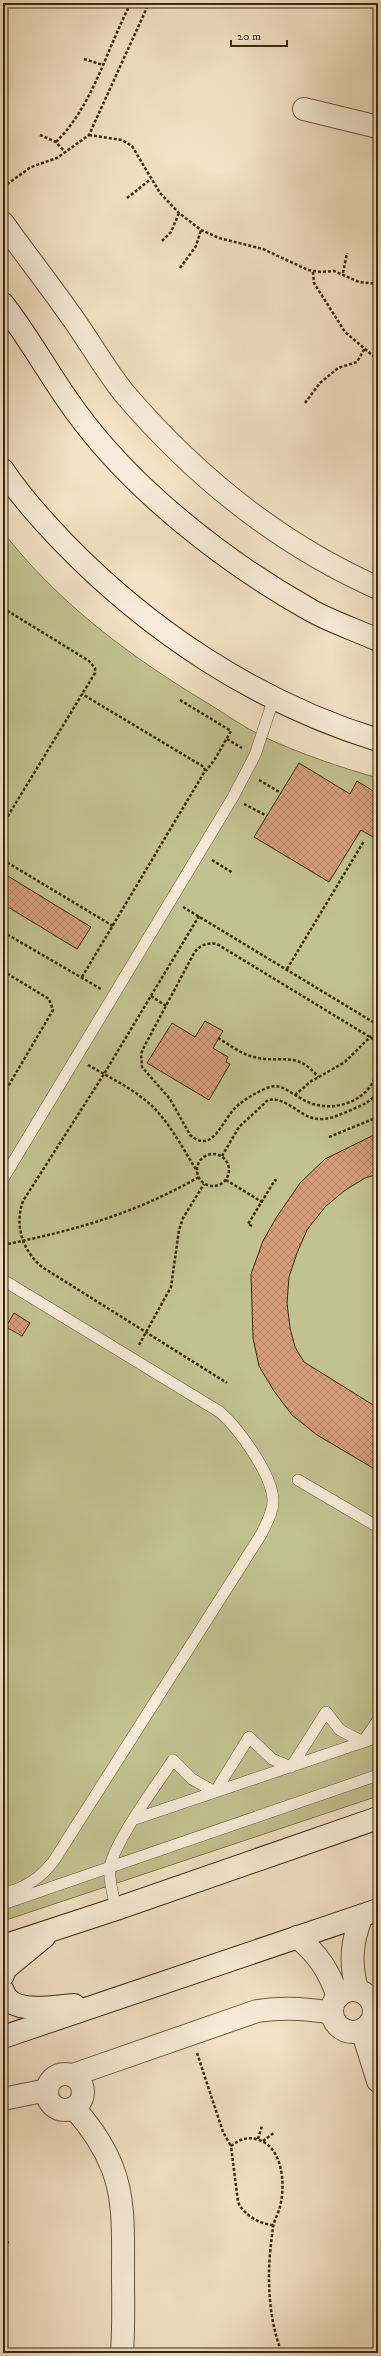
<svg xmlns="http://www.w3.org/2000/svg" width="381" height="2356" font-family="'IM FELL DW Pica',serif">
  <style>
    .pitch { fill: #c2c190; stroke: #807550 }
    .building { fill: url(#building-cross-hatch); stroke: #3d2910 }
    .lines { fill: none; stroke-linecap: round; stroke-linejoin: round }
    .lane-casing { stroke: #6a573d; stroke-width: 12 }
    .street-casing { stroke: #6a573d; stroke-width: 24 }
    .secondary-casing { stroke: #3d2910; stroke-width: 24 }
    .path { stroke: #3d2910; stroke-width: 2.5; stroke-dasharray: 3 2; stroke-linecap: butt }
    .lane { stroke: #f7ecd9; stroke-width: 11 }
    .street { stroke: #f7ecd9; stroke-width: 22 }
    .secondary { stroke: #f7ecd9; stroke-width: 22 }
  </style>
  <defs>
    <pattern id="building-cross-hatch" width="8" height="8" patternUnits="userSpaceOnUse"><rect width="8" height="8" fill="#d69e7b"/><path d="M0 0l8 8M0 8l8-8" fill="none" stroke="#af8163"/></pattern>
  </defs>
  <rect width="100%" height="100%" fill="#f3e2c5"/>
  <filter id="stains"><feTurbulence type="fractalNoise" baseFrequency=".005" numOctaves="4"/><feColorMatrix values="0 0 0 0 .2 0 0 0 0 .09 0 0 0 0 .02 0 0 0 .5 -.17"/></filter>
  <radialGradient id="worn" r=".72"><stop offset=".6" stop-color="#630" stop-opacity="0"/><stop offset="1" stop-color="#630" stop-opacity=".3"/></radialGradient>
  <path class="pitch" d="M3,532C59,604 132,658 209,704C227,715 245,728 264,737C301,754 339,767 378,778V1796L3,1921Z"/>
  <path class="building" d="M299,763L350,794L357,781L378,794V840L361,830L329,882L254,837Z
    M3,873L91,927L77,949L3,904Z
    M205,1021L223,1031L213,1048L228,1057L226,1062L230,1064L209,1100L147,1063L172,1023L195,1037Z
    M378,1133V1174L365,1178L344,1191L325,1207L307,1230L297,1253L289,1277L287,1303L290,1328L295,1347L304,1362L378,1408V1471L317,1435L292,1415L274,1391L259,1366L253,1338L251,1274L263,1241L276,1218L300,1183L325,1159Z
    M14,1313L30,1323L22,1336L6,1327Z"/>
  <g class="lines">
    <defs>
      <path id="lane" d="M3,1179L233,797L255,755L274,698
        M3,1280L220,1412C238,1428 273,1475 273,1501C273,1512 267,1522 262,1533L55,1859C42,1877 26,1889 3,1893
        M298,1480L378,1527
        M135,1819L378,1737
        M3,1904L378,1775
        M116,1909C114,1896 108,1880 110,1867C116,1839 156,1786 173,1760L192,1779L215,1792L249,1737L272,1759L291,1767L326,1712L340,1730L363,1742L378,1720"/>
      <path id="street" d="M304,109L378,127
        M3,223C25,254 48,283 69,313C88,339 104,368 124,393C194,475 279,544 378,588
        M297,1937C318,1954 329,1971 338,1997
        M357,1990C350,1963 351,1942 362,1916
        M332 2011a21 21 0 1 1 42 0a21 21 0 1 1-42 0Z
        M362,2030L378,2081
        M47 2092a18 18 0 1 1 36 0a18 18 0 1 1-36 0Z
        M73,2075L257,2011C283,2007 306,2008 332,2013
        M3,2099L47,2090
        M74,2108C90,2126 103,2144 112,2167C125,2199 123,2236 123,2270C123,2298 124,2325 122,2353"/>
      <path id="secondary" d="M3,304C29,337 49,375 74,409C131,489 226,563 312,611C332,622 356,630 378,640
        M3,470C20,496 42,520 63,542C150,632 258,703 378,740
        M3,1946L116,1909L378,1818
        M3,1975L5,1969L44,1937
        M3,1991C10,2016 54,2006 74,2005
        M3,2037L378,1910"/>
    </defs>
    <use href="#lane" class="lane-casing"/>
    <use href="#street" class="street-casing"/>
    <use href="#secondary" class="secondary-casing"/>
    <path class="path" d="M114,4L119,3
      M84,59L103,65
      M40,135L56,142L66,153
      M89,135L122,140L132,146L160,193L179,213L201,230L219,238L263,249L308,270L321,272L334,271L359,282L378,284
      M56,142C94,104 106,50 131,3
      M3,187L31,167L57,158L89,135L149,3
      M127,198L151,179
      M162,241L171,232L179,213
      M180,268L196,246L201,230
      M313,272L314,283L345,332L378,360
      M343,273L347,253
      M305,403L320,383L338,368L357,362L365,348
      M3,608L89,661L95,668V673L3,824
      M180,700L231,731L215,759L206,771
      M227,739L242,748
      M259,780L281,793
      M244,804L267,816
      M3,860L113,926
      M212,860L233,873
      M183,907L378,1025
      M199,916L104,1074L23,1201C14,1226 23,1251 42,1267L227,1383
      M3,932L101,989
      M287,969L364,841
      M3,971L49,999L53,1010L3,1095
      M82,977L205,771L204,767L82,694
      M151,996L166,1006
      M218,1038C230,1045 241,1054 254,1057C281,1064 297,1050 318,1077
      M378,1042L217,944C206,942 198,946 193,955L144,1047L141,1054L142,1067L170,1099L190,1135C213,1155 222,1120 236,1107C245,1099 255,1093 267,1088C281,1082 290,1093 302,1099C323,1112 354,1107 369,1088C373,1083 375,1077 378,1072
      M88,1065C109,1077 132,1088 151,1105C170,1123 183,1149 197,1171
      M295,1095L310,1082L345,1062L371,1036
      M329,1137L378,1117
      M197 1170a16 16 0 1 1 32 0a16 16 0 1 1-32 0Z
      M222,1156L239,1127L268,1100C288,1096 301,1120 321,1119C332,1119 341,1114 351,1110C362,1105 372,1102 378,1091
      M226,1180L262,1202
      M252,1226L248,1224L275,1180L278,1182
      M3,1245C76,1230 134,1214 199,1177
      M139,1345L171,1287L179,1230L183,1218L204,1184
      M197,2053L223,2132L231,2146
      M258,2139L262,2126
      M263,2141L275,2132
      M273,2225C259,2224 244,2215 238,2202L231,2146C240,2139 248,2136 259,2140C284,2148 286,2189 279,2210C277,2216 274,2221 273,2227C271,2242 269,2260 269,2275C269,2302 272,2328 282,2353
      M3,2244L9,2242
      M268,2353L281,2349"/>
    <use href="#lane" class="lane"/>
    <use href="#street" class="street"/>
    <use href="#secondary" class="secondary"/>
  </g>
  <rect width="381" height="2356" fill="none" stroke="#f3e2c5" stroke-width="16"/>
  <rect x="4" y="4" width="373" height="2348" fill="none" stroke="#3d2910" stroke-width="2"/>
  <rect x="8" y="8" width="365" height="2340" fill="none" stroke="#3d2910"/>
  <path d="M231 40v6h56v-6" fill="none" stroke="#3d2910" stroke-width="2"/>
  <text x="237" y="40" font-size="12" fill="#3d2910" stroke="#f7ecd9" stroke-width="3" paint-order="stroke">20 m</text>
  <rect width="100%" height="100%" filter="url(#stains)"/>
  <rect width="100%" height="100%" fill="url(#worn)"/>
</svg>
